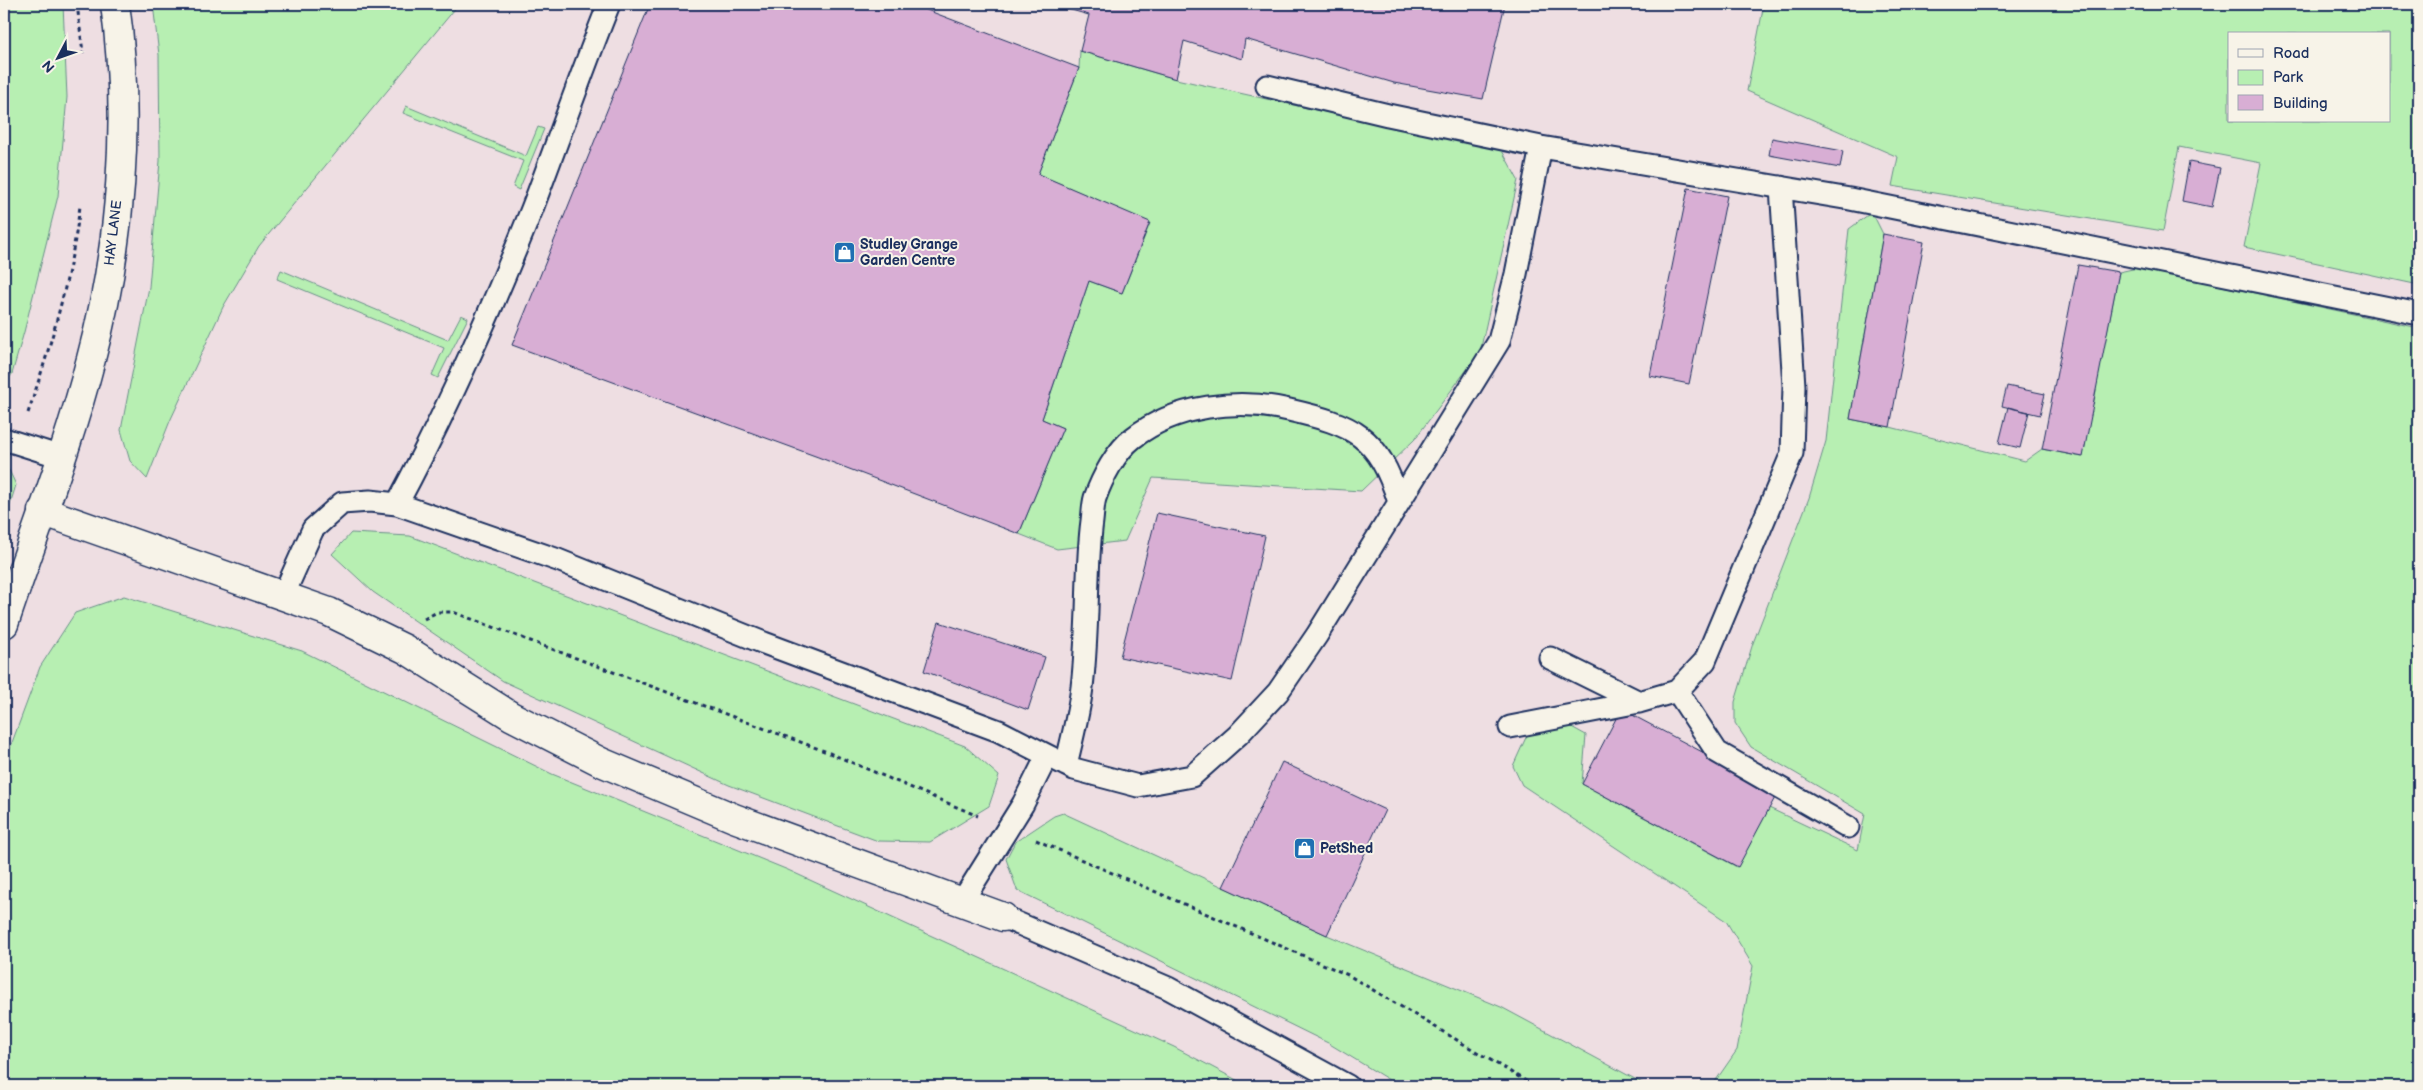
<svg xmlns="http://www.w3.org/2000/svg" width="2423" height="1090" font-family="'Balsamiq Sans',sans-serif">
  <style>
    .green { fill: #b7efb2; stroke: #698f88; fill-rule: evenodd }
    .building { fill: #d8aed4; stroke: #1b2f5e }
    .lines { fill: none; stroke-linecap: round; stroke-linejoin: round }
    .lane-casing { stroke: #1b2f5e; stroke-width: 25 }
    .street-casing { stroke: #1b2f5e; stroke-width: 31 }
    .secondary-casing { stroke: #1b2f5e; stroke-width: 31 }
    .path { stroke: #1b2f5e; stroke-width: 3; stroke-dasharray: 4 4; stroke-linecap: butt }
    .lane { stroke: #f7f3e8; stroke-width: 21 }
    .street { stroke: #f7f3e8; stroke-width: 28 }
    .secondary { stroke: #f7f3e8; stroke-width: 28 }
    .labels { text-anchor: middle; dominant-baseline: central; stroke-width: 4; stroke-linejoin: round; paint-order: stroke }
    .street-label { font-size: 14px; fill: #1b2f5e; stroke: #f7f3e8 }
    .poi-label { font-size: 14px; font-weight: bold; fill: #1b2f5e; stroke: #f7f3e8; text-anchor: start }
  </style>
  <rect width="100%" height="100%" fill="#eedee2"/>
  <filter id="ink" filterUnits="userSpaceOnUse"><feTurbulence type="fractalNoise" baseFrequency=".02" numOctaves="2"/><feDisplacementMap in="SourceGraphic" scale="10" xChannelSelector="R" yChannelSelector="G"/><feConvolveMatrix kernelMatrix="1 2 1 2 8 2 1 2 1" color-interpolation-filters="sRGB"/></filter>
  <g filter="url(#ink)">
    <path class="green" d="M4,4H63L67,97L58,196L24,332L12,374L4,385Z
      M153,4H459L259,246L223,307L170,421L147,479L130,461L121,430L149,287L160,161L159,55Z
      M1764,4H2419V285L2244,247L2261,163L2179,147L2163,231L1892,186L1898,157L1747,91ZM2229,34H2389V121H2229Z
      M1080,51L1176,79L1379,124L1500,147L1518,180L1480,352L1414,440L1361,491L1153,478L1125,541L1057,549L1019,534L1063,428L1042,419L1089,281L1122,293L1150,223L1038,174L1079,68Z
      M406,106L526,156L538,127L544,129L519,190L513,187L523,161L403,113Z
      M1872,212L1883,234L1850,419L1890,427L2025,461L2042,449L2082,457L2119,272L2137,268L2419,328V1086H1712L1737,1050L1753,966L1726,921L1522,785L1513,766L1528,733L1568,725L1586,735L1582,784L1737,867L1769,808L1858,850L1865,814L1751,747L1735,723V702L1753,643L1809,498L1826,441L1849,229Z
      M281,270L448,340L461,315L468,318L438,378L432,375L444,348L277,279Z
      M4,465L9,470L16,485L4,524Z
      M351,533L410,536L965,746L999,776L989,806L930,842L878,841L729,785L503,681L373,592L332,554Z
      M124,596L302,651L552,774L788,870L1174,1047L1248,1086H4V764L40,667L75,613Z
      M1063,813L1327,935L1501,1007L1648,1086H1399L1328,1043L1017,890L1006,859L1015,842L1054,816Z"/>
    <path class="building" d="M650,4H911L1079,68L1038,174L1150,222L1122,293L1089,281L1042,419L1063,428L1019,534L818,457L512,345Z
      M1050,4H1505L1483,99L1394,83L1245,39L1242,59L1184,41L1176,79L1080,51L1089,15Z
      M1772,138L1843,151L1840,168L1769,155Z
      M2189,162L2220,168L2212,207L2182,201Z
      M1688,188L1727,196L1689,384L1650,376Z
      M1883,234L1924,242L1890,427L1850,419Z
      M2078,265L2119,272L2083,457L2042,449Z
      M2007,386L2045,394L2040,415L2002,406Z
      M2008,407L2029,412L2020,448L1999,443Z
      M1157,513L1265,536L1232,681L1120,657Z
      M939,622L1045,657L1028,710L924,671Z
      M1621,709L1778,792L1738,867L1582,784Z
      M1282,762L1385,810L1327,935L1223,887Z"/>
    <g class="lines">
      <defs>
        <path id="lane" d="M1267,86L1388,115L1541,147L1850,199L2419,314
          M4,439L61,457
          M397,504C448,409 492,309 532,209C558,141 582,71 609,4
          M283,596L313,529L342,503L370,501L397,504L558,560L764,643L999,731L1074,769L1138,786L1192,776L1238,735L1278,692L1317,635L1499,341L1516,274L1541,147
          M1550,658L1639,702
          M1677,691L1717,752L1848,827
          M1510,727L1639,702L1677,691L1705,661L1792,453L1794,386L1781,187
          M1066,765C1072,739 1079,713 1082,687C1085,662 1086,636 1087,611C1088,581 1088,551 1092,521C1093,513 1093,505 1095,498C1102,478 1116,451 1133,438C1175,405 1238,398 1289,410C1354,425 1378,435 1399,502
          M961,903L1023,804L1047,756
          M1003,917L1168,988L1348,1086"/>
        <path id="street" d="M42,511L329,612L405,649L511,716L601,762L734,818L1003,917"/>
        <path id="secondary" d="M4,624C33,537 68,449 91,359C121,248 131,118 115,4"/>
      </defs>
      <use href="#lane" class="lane-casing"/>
      <use href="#street" class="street-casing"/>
      <use href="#secondary" class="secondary-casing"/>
      <path class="path" d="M77,4L83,53
        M28,413C51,345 71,277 80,206
        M424,619L437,612H453L827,752L978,816
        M1036,840L1348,975L1534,1086"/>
      <use href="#lane" class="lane"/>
      <use href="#street" class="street"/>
      <use href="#secondary" class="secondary"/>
    </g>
  </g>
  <defs>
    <symbol id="shop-square" viewBox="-11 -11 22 22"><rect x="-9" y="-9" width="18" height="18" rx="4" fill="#1f6fb2" stroke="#f7f3e8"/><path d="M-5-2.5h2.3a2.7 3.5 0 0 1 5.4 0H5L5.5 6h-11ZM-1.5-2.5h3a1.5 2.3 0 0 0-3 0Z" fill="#fff"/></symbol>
  </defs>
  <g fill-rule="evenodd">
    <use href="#shop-square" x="832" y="240" width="25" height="25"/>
    <use href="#shop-square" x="1292" y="836" width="25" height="25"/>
  </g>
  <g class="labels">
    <g class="street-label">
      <text transform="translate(113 233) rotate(-83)">HAY LANE</text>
    </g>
    <g class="poi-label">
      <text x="860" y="244">Studley Grange<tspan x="860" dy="16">Garden Centre</tspan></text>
      <text x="1320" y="848">PetShed</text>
    </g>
  </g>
  <rect width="2423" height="1090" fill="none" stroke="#f7f3e8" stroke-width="20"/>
  <rect x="10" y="10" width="2403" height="1070" fill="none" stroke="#1b2f5e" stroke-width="2" filter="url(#ink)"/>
  <rect x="2228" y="32" width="162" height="90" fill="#f7f3e8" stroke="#9fa5b1"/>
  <rect x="2238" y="49" width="25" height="8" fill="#f7f3e8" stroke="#9fa5b1"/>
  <text x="2273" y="58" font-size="15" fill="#1b2f5e">Road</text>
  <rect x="2238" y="70" width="25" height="15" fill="#b7efb2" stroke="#9fa5b1"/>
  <text x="2273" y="82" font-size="15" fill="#1b2f5e">Park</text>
  <rect x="2238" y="95" width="25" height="15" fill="#d8aed4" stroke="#9fa5b1"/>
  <text x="2273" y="108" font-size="15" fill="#1b2f5e">Building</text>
  <g transform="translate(58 58) rotate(229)" stroke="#f7f3e8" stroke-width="4" paint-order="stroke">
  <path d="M0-4L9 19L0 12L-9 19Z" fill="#1b2f5e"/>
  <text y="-8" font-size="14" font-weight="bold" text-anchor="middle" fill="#1b2f5e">N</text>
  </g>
</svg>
